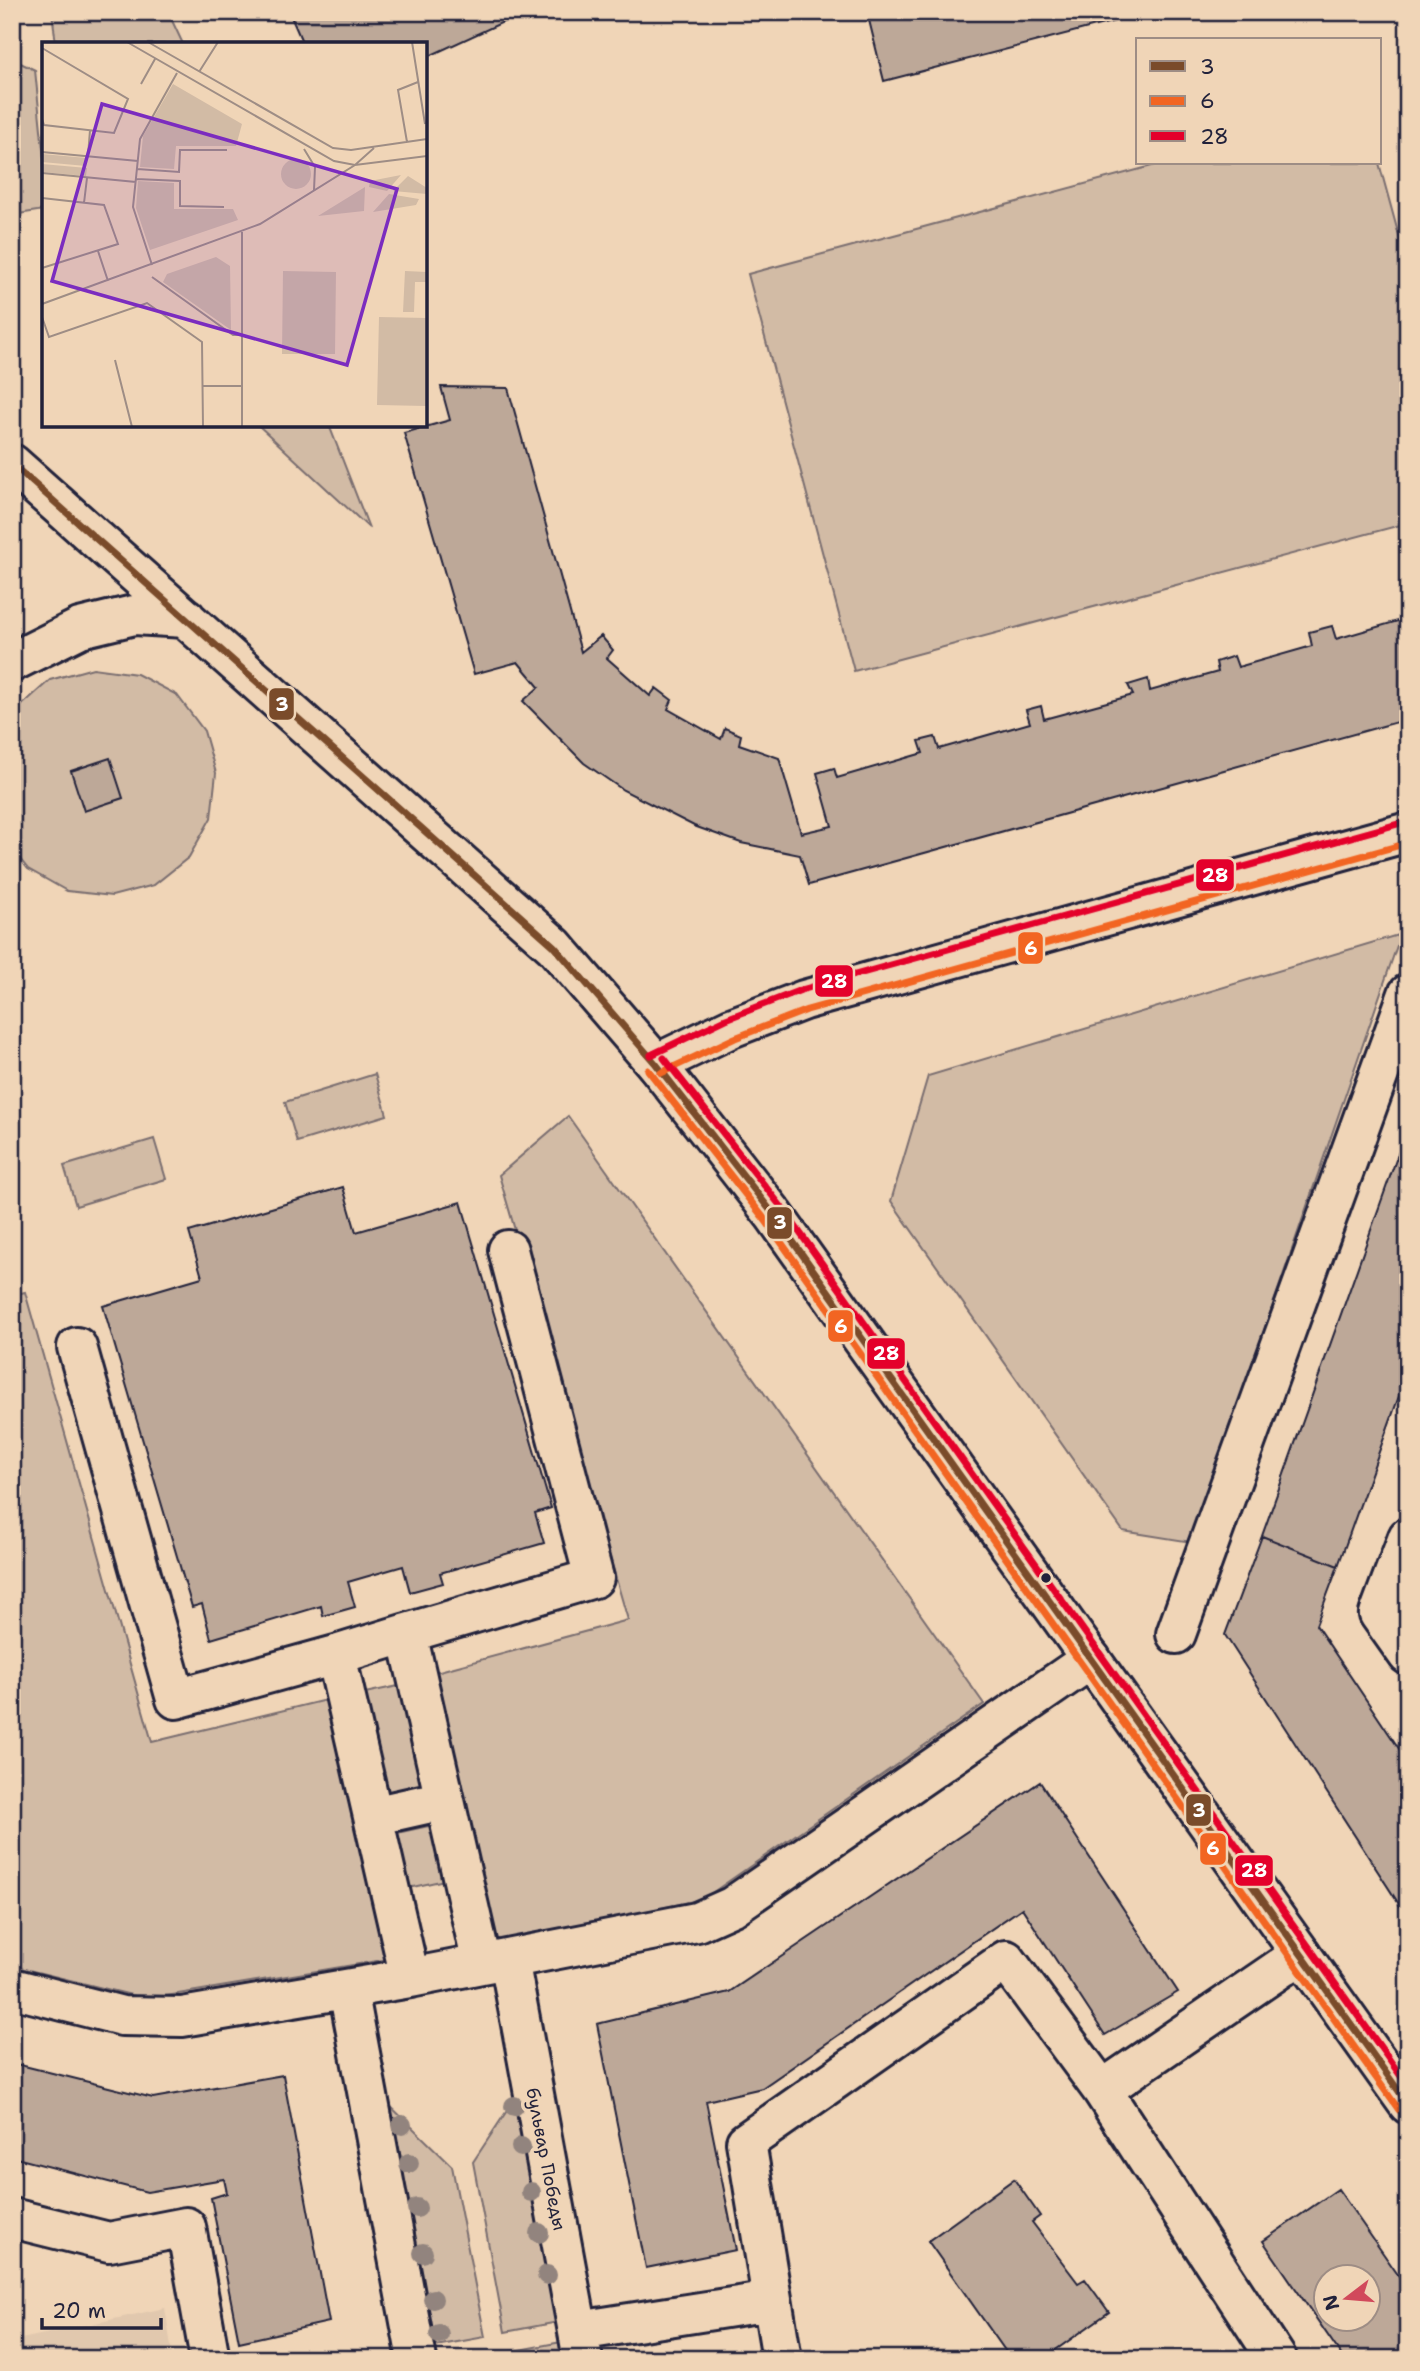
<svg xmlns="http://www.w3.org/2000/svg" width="1420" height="2371" font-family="'Shantell Sans',sans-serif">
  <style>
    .built { fill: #e1c8ae }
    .green { fill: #d2bba5; stroke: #7a6e70; stroke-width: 2 }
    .building { fill: #bda898; stroke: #22223b; stroke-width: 2; fill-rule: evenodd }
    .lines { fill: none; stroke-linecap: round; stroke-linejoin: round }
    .minor-casing { stroke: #22223b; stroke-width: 44 }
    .major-casing { stroke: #22223b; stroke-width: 44 }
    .minor { stroke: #f0d5b7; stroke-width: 38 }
    .major { stroke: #f0d5b7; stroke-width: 38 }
    .bus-1-casing { stroke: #f0d5b7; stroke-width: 12 }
    .bus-2-casing { stroke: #f0d5b7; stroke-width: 12 }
    .bus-3-casing { stroke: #f0d5b7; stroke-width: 12 }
    .bus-1 { stroke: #7a4b2a; stroke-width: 7 }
    .bus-2 { stroke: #f26522; stroke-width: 7 }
    .bus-3 { stroke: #e4002b; stroke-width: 7 }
    .tree { fill: #92847e }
    .bus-dot { fill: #22223b; stroke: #f0d5b7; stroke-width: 2.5 }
    .labels { text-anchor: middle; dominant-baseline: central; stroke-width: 7; stroke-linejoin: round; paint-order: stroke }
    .street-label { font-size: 18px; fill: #22223b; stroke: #f0d5b7 }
    .inset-road { fill: none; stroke: #9e8d85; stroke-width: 2 }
    .view { fill: #7b2cbf; fill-opacity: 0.15; stroke: #7b2cbf; stroke-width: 3.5 }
    .inset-edge { fill: none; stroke: #22223b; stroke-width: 3.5 }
    .line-badge { stroke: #f0d5b7; stroke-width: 2.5 }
    .badge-label { font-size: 19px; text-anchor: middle; font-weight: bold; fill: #fff }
  </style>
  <rect width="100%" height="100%" fill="#f0d5b7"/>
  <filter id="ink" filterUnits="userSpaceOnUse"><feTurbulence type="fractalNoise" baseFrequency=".0143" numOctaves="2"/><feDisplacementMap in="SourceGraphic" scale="14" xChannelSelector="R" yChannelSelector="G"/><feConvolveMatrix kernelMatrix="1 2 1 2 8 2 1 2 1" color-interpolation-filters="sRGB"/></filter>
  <g filter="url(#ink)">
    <path class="built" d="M165,2308L173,2359H12V2341Z"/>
    <path class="green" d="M52,12H168L183,44H56Z
      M12,59L35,70L44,160V210L12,215Z
      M1163,163H1379L1408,269V523L854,671L748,274Z
      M258,425H329L369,528Z
      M93,668L137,674L177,695L204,731L216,773L211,818L189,857L154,885L112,896L67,891L28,869L12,849V714L50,680Z
      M1401,934L1191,1542L1123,1531L891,1201L928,1076Z
      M375,1074L387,1115L297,1142L285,1102Z
      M568,1116L984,1704L703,1899L496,1944L432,1673L628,1620L499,1175Z
      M154,1139L166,1179L76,1206L64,1166Z
      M25,1292L152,1742L330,1699L389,1959L148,1999L12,1966V1295Z
      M413,1683L435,1784L383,1795L360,1694Z
      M442,1823L454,1878L399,1890L388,1835Z
      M524,2085L569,2320L505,2332L473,2162Z
      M383,2099L452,2166L485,2337L430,2347Z
      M572,2340L575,2359H509L508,2352Z"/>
    <path class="building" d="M289,12H525L425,58V44H303Z
      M867,12H1150L884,81Z
      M441,387L508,388L581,652L601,636L613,650L607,658L650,696L656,688L672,700L668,709L721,739L725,728L741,735L739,744L779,758L801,833L832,826L817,773L834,768L837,778L923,753L919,741L935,737L939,749L1030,723L1026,710L1041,706L1044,719L1133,695L1128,685L1148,679L1150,691L1218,672L1216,662L1234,656L1238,667L1312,646L1309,632L1332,626L1336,639L1408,618V719L809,885L800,855L741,843L694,826L623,790L584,763L523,701L539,687L518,662L474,674L404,433L450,420Z
      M110,758L123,798L84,811L71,771Z
      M1408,1126V1371L1338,1566L1262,1536Z
      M343,1187L356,1232L461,1202L551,1508L535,1513L544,1543L440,1573L443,1583L410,1592L403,1566L348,1582L355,1607L323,1616L321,1606L211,1639L202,1604L192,1607L103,1306L202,1277L189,1232Z
      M1262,1536L1338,1566L1316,1625L1408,1762V1918L1225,1635Z
      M1040,1782L1178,1992L1105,2035L1022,1908L762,2088L706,2101L736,2250L646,2268L597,2024L729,1992Z
      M12,2063L153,2098L283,2075L329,2322L239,2342L211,2198L227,2193L224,2179L147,2192L12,2157Z
      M1014,2179L1040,2216L1032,2222L1078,2283L1085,2279L1109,2312L1043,2359H1011L928,2241Z
      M1338,2189L1408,2289V2359H1344L1263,2241ZM1326,2276H1368V2318H1326Z"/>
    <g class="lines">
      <defs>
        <path id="minor" d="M656,1064L731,1028L804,1000L1408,832
          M77,1347L176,1699L336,1655L410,1978
          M1408,1537L1379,1614L1408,1655
          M1176,1634L1408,994
          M336,1655L407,1633
          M373,1816L444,1800
          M509,1959L583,2359
          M482,1964L407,1633L594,1578L508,1250
          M12,1988L122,2016L182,2017L410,1978L697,1922L733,1906L1091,1659
          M348,1989L417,2359
          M1102,2090L1301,1954
          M12,2218L109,2242L186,2227L210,2359
          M578,2331L771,2301
          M782,2359L746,2142L1006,1960L1102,2090L1277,2359"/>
        <path id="major" d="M12,464L554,946L656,1064L774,1215L1408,2104
          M12,662L80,628L134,615L186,618"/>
      </defs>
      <use href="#minor" class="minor-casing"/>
      <use href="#major" class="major-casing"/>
      <use href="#minor" class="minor"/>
      <use href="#major" class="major"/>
      <defs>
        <path id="bus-1" d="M12,464L554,946L656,1064L774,1215L1408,2104"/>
        <path id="bus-2" d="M648,1070L766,1221L1399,2110
          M661,1073L735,1038L807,1010L1408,843"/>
        <path id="bus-3" d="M651,1055L726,1019L801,990L1405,822
          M664,1058L783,1209L1408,2086"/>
      </defs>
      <use href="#bus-1" class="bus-1-casing"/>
      <use href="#bus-2" class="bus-2-casing"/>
      <use href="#bus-3" class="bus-3-casing"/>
      <use href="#bus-1" class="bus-1"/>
      <use href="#bus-2" class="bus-2"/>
      <use href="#bus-3" class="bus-3"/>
    </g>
    <g class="tree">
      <circle cx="514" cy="2106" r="10"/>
      <circle cx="402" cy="2125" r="10"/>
      <circle cx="521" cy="2147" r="10"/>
      <circle cx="409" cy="2163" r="10"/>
      <circle cx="531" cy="2192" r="10"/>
      <circle cx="417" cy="2208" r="10"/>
      <circle cx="539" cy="2233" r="10"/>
      <circle cx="423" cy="2253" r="10"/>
      <circle cx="547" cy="2275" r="10"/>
      <circle cx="433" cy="2299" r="10"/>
      <circle cx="439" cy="2334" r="10"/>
    </g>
  </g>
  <circle class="bus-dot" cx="1046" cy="1578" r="6"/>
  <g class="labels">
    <g class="street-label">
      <text transform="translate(546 2159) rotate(79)">бульвар Победы</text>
    </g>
  </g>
  <g transform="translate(42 42)">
    <rect width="385" height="385" fill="#f0d5b7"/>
    <path d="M131,42L200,82L194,104H134L132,127L98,125L101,94ZM0,112L45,116L44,124L0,120ZM239 132a15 15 0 1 1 30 0a15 15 0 1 1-30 0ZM0,122L45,126L44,134L0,130ZM359,133L345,149L327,145L328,139ZM366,134L385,146V152L351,149ZM96,139L132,141V167H191L196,178L108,208L94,166ZM323,145L322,169L276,174ZM347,152L377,157L374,163L331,170ZM174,215L188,224L189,288L121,240L125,232ZM241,229L294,230L293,312H240ZM363,229L385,230V240H373L372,270H361ZM337,275L385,276V364L335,363Z" fill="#d2bba5"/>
    <path class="inset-road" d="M85,0L292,119L313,123L385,114M106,0L291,106L309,108L385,97M370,0L383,82M0,6L86,57L72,91L2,83L0,77M157,30L176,0M99,42L113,17M365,100L356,48L376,40M262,107L273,125L272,148M0,110L96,119M46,114L48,88M95,127L137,130L138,108H185M0,131L94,140M94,137L138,139V164L182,165M0,156L62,163L76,202L0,226M42,161L45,136M200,190V385M56,209L66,239M110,223L91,165L98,97L135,31M110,235L191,293H202M0,262L218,182L313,123L332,106M0,275L7,295L105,261L160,300L161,385M73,318L90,385M160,344H201"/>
    <path class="view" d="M60,62L355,147L305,323L10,239Z"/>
    <rect width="385" height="385" class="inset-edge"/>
  </g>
  <g class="line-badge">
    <rect x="268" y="687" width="27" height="34" rx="7" fill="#7a4b2a"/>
    <rect x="1195" y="858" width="40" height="34" rx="7" fill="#e4002b"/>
    <rect x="1017" y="931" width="27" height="34" rx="7" fill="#f26522"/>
    <rect x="814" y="964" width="40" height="34" rx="7" fill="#e4002b"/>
    <rect x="766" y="1206" width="27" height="34" rx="7" fill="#7a4b2a"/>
    <rect x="827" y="1309" width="27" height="34" rx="7" fill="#f26522"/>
    <rect x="866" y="1337" width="40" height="33" rx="7" fill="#e4002b"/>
    <rect x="1185" y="1793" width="27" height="34" rx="7" fill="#7a4b2a"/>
    <rect x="1199" y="1832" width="28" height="34" rx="7" fill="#f26522"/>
    <rect x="1234" y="1854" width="40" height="33" rx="7" fill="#e4002b"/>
  </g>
  <g class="badge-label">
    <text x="282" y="711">3</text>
    <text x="1215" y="882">28</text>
    <text x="1031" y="955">6</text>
    <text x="834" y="988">28</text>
    <text x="780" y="1229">3</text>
    <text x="841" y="1333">6</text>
    <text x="886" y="1360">28</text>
    <text x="1199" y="1817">3</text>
    <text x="1213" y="1855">6</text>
    <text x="1254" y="1877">28</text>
  </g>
  <rect width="1420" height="2371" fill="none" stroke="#f0d5b7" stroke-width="42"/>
  <rect x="21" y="21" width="1378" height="2329" fill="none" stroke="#22223b" stroke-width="2.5" filter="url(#ink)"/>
  <rect x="1136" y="38" width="245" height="126" fill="#f0d5b7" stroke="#9e8d85" stroke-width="2"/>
  <rect x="1150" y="61" width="35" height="10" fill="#7a4b2a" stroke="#9e8d85" stroke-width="2"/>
  <text x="1200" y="74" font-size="21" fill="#22223b">3</text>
  <rect x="1150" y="96" width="35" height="10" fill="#f26522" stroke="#9e8d85" stroke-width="2"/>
  <text x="1200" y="108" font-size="21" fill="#22223b">6</text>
  <rect x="1150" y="131" width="35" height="10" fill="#e4002b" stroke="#9e8d85" stroke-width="2"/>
  <text x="1200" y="144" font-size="21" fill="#22223b">28</text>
  <g transform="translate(1347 2298) rotate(254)"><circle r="33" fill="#f0d5b7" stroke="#9e8d85" stroke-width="2"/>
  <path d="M0-5L12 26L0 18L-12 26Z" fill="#d1495b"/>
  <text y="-10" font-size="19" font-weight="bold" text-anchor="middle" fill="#22223b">N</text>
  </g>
  <path d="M42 2318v10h119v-10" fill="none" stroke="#22223b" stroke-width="3.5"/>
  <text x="52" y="2318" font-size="21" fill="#22223b" stroke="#f0d5b7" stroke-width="5" paint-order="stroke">20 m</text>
</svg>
